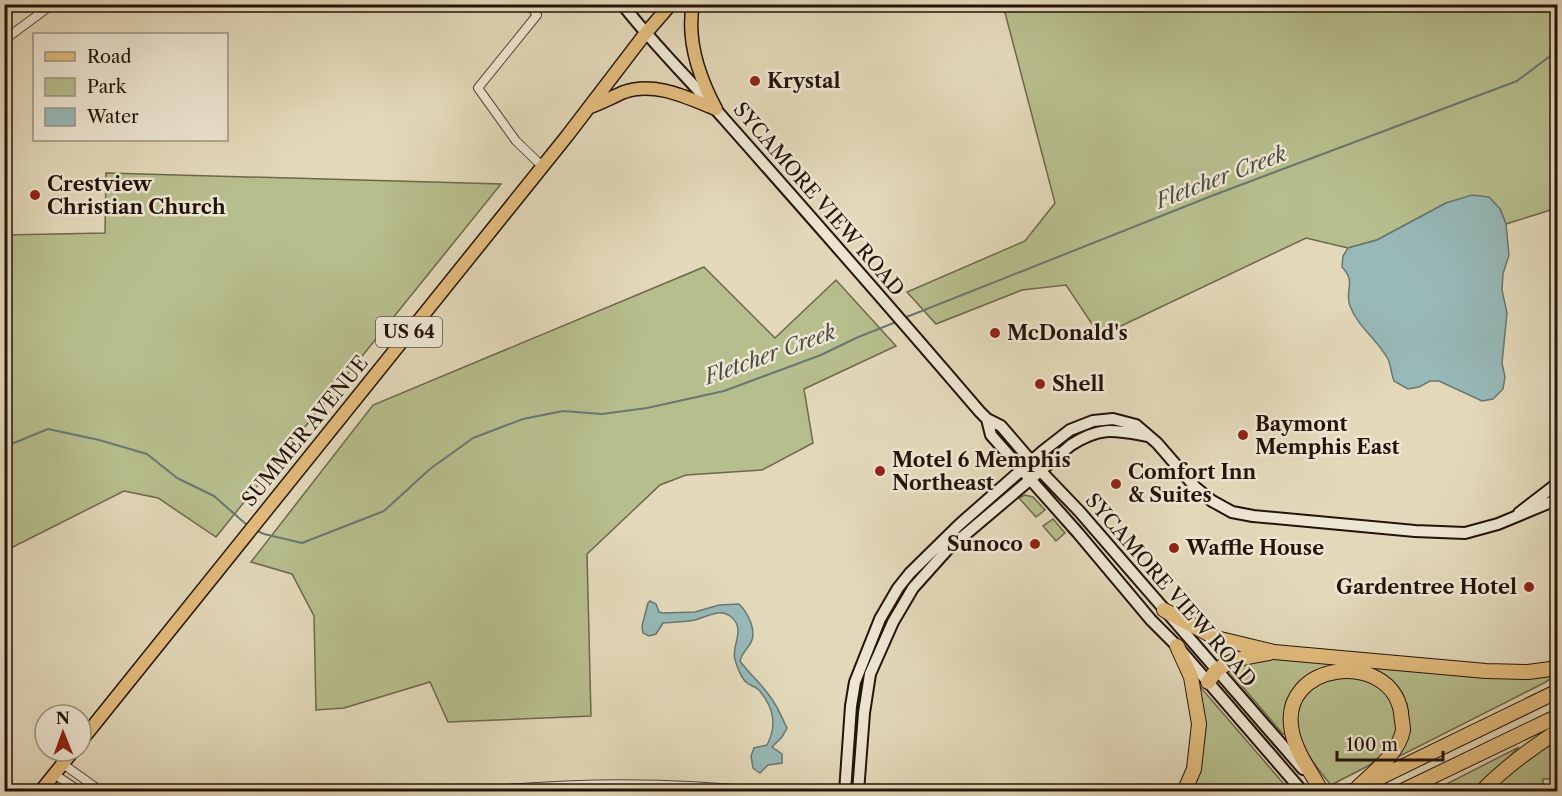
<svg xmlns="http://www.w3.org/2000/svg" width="1562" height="796" font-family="'Libre Caslon Text',serif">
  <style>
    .green { fill: #b7be8d; stroke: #6e684b; stroke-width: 1.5 }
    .water { fill: #97b9b8; stroke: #697772; stroke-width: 1.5 }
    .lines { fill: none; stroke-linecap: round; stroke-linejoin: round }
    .stream { stroke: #697772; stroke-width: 2 }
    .street-casing { stroke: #544435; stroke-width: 10 }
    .secondary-casing { stroke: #241309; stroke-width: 14 }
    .primary-casing { stroke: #241309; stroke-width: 15 }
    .highway-casing { stroke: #241309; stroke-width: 16 }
    .street { stroke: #ede6d2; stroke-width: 8 }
    .secondary { stroke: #ede6d2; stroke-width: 10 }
    .primary { stroke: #e2bc7d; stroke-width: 12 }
    .highway { stroke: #e2bc7d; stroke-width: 14 }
    .poi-dot { fill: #8f2418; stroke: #ede6d2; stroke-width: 2 }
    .labels { text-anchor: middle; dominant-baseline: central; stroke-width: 5; stroke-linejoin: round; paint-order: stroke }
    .shield { fill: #ede6d2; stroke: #605245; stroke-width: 1.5 }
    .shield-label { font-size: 18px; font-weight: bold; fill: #241309 }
    .poi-label { font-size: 20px; font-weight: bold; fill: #241309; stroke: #ede6d2; text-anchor: start }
    .street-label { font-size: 20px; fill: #241309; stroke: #ede6d2 }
    .water-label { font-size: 21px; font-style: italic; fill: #4c4d46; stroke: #ede6d2 }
  </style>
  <rect width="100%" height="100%" fill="#e3d9ba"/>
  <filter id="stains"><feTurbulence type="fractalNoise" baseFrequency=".00333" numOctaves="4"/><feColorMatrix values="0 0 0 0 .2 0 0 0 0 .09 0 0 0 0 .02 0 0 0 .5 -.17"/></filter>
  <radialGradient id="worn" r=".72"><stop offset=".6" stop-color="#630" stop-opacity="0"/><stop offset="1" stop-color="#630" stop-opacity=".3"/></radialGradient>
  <path class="green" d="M1003,5H1557V208L1506,224L1500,209L1446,203L1377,240L1348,248L1306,238L1100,336L1066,285L1022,290L936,324L907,292L1025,241L1055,203Z
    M106,173L501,184L216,537L158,498L124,491L5,551V235L105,233Z
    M704,267L775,338L836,280L896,346L804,389L813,443L762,470L686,475L660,485L587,554L591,716L448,722L430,682L344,708L316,710L314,616L292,574L251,562L373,405Z
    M1025,495L1033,497L1045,510L1036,517L1019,498Z
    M1053,519L1065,533L1056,541L1043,526Z
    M1274,656L1558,674L1544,683L1394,759L1409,724L1407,704L1394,684L1354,665H1334L1316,671L1298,684L1288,734H1283L1229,671L1230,667Z
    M1328,676H1361L1388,694L1398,723L1395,738L1384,755L1368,766L1331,785C1313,763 1281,726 1302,696C1307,689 1321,682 1328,676Z
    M1196,682L1290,791L1189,792Z
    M1557,737V779H1543V790L1489,792L1532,752Z
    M1519,747L1474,791H1433Z"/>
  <path class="water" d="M1472,195L1489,197L1500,209L1506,224L1509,255L1503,274L1502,290L1507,313L1502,363L1505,377L1503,389L1493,399L1482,401L1439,381H1430L1419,387L1408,389L1394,381C1391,374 1391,365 1388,359C1377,339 1358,327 1350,306C1344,290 1357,283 1342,267L1343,256L1348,248L1377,240L1446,203Z
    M650,601L656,604L659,612L663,613L695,612L719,605L739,604C748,613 758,632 750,644C746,651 742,652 740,661C750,675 762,684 771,698C778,707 782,718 787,728L782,737L772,747L782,754V763L768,765L760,773L753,768L751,756L754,748L767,745C778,724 773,707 759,690C755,686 751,686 747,683C742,679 738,669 736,663C729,647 748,629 730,616C719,608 707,617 695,620C685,622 673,622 663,623L656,634L649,636L643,633L642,626L648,603Z"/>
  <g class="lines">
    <path class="stream" d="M904,318L1214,195L1517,81L1558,50
      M4,447L48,429L99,440L147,454L177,478L214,496L247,525
      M255,530L264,534L302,543L384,511L430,469L473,438L523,419L563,411L602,414L647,408L724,391L821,355L856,338L896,322"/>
    <defs>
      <path id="street" d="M529,4L537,15L478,88L516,141L542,166
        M4,40L46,9L49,4
        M63,764L102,792
        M54,774L81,792
        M474,792C571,782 668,781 765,792"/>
      <path id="secondary" d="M622,4C654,45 691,81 725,120C811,217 896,314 980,412L987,419L1001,426L1032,462L1079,511L1303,769
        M987,419L991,435L1078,533L1151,620L1177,646L1303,792
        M1519,513L1558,483
        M845,792L851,706L855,682L880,619L898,588L910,573L960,524L1043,451L1070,430L1093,421L1113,419L1136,425L1157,443L1196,488L1212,501L1232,512L1253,516L1415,531L1465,533L1498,524L1558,499
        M858,792L864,713L870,674L893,622L913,588L947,550L1071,445C1101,426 1114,430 1148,436"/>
      <path id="primary" d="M693,4C686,41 699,77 716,109
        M590,107C602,103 612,97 624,92C655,81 688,98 716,109
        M81,741L567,136L645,34L671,4
        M40,792L73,751"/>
      <path id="highway" d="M1164,610L1216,638L1274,652L1486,671L1528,672L1558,668
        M1177,646L1191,677L1199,724L1194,769L1184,792
        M1208,682C1211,678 1214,673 1217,670C1231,659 1252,656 1269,653
        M1318,785C1308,768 1296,751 1292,732C1277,661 1390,649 1401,712C1401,717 1403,724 1403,730C1399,753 1374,772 1358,787
        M1350,792L1558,691
        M1400,792L1558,716
        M1481,792C1504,768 1530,749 1558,731"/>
    </defs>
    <use href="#street" class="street-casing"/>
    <use href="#secondary" class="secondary-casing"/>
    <use href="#primary" class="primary-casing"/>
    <use href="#highway" class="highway-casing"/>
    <use href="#street" class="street"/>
    <use href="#secondary" class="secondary"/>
    <use href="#primary" class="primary"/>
    <use href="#highway" class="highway"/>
  </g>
  <g class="poi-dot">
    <circle cx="755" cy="81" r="6"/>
    <circle cx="35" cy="195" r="6"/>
    <circle cx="995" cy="333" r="6"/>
    <circle cx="1040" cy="384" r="6"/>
    <circle cx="1243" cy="435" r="6"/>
    <circle cx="880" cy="471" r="6"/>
    <circle cx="1116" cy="484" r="6"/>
    <circle cx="1035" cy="544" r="6"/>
    <circle cx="1174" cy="548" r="6"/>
    <circle cx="1529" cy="587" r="6"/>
  </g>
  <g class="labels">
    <rect class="shield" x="376" y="317" width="66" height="30" rx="4.5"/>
    <g class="shield-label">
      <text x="409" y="332">US 64</text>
    </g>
    <g class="poi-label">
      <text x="767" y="81">Krystal</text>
      <text x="47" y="184">Crestview<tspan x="47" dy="23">Christian Church</tspan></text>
      <text x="1007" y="333">McDonald's</text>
      <text x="1052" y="384">Shell</text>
      <text x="1255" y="424">Baymont<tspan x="1255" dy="23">Memphis East</tspan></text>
      <text x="892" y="460">Motel 6 Memphis<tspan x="892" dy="23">Northeast</tspan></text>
      <text x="1128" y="472">Comfort Inn<tspan x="1128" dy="23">&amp; Suites</tspan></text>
      <text x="1023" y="544" text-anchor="end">Sunoco</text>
      <text x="1186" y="548">Waffle House</text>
      <text x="1517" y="587" text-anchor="end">Gardentree Hotel</text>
    </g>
    <g class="street-label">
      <text transform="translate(819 199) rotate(49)">SYCAMORE VIEW ROAD</text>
      <text transform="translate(305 431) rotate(-51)">SUMMER AVENUE</text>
      <text transform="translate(1171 590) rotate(49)">SYCAMORE VIEW ROAD</text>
    </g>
    <g class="water-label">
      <text transform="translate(1221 177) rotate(-21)">Fletcher Creek</text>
      <text transform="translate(770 354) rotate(-20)">Fletcher Creek</text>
    </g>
  </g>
  <rect width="1562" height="796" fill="none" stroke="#e3d9ba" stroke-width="24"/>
  <rect x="6" y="6" width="1550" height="784" fill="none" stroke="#241309" stroke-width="3"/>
  <rect x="12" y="12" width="1538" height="772" fill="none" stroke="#241309" stroke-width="1.5"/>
  <rect x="33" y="33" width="195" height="108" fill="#ede6d2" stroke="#9d9282" stroke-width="1.5"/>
  <rect x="45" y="52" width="30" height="9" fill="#e2bc7d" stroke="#9d9282" stroke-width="1.5"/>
  <text x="87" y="63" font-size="18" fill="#241309">Road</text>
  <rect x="45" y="78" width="30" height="18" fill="#b7be8d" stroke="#9d9282" stroke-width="1.5"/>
  <text x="87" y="93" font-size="18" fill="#241309">Park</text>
  <rect x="45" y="108" width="30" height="18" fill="#97b9b8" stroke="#9d9282" stroke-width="1.5"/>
  <text x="87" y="123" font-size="18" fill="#241309">Water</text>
  <g transform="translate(63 733) rotate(359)"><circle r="28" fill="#ede6d2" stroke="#9d9282" stroke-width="1.5"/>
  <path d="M0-4.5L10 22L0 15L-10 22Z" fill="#8f2418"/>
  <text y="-9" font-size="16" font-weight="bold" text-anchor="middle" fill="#241309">N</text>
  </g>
  <path d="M1337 751v9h106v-9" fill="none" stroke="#241309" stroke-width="3"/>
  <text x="1346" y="751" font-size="18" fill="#241309" stroke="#ede6d2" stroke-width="4.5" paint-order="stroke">100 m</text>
  <rect width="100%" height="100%" filter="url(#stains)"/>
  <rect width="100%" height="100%" fill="url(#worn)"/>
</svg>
